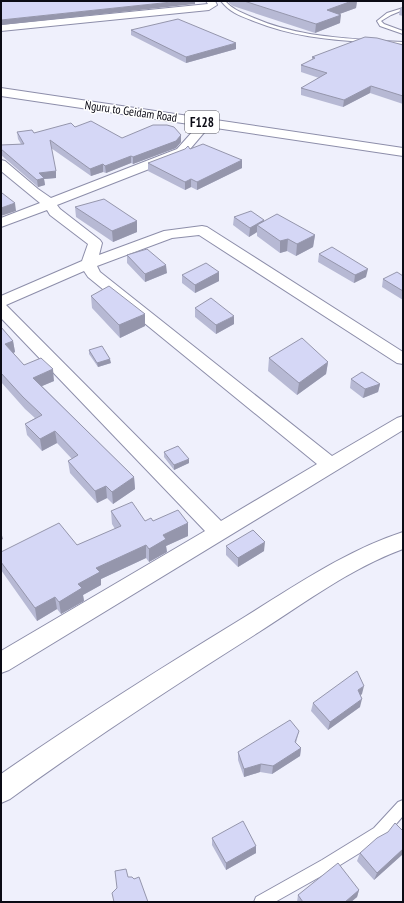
<svg xmlns="http://www.w3.org/2000/svg" width="404" height="903" font-family="'PT Sans Narrow',sans-serif">
  <style>
    .lines { fill: none; stroke-linecap: round; stroke-linejoin: round }
    .service-casing { stroke: #8d8eaa; stroke-width: 2 }
    .minor-casing { stroke: #8d8eaa; stroke-width: 2 }
    .primary-casing { stroke: #8d8eaa; stroke-width: 2 }
    .service { fill: #fff; fill-rule: evenodd }
    .minor { fill: #fff; fill-rule: evenodd }
    .primary { fill: #fff; fill-rule: evenodd }
    .wall { fill: #b7b9d4 }
    .shaded-wall { fill: #9596ac }
    .building { fill: #d5d7f6; stroke: #9596ac }
    .labels { text-anchor: middle; dominant-baseline: central; stroke-width: 3; stroke-linejoin: round; paint-order: stroke }
    .far-street-label { font-size: 12px; fill: #0b0b15; stroke: #fff }
    .shield { fill: #fff; stroke: #54545b; stroke-width: 1 }
    .shield-label { font-size: 13px; font-weight: bold; fill: #0b0b15 }
  </style>
  <rect width="100%" height="100%" fill="#eff0fc"/>
  <g class="lines">
    <defs>
      <path id="service" d="M221,1H225C233,10 243,13 254,18C291,34 328,37 368,40L370,41L368,42C328,40 289,36 251,20C238,15 230,12 221,1Z
        M403,8V10L391,15L381,21L384,24L403,31V34L380,26L377,21L387,13Z
        M382,41L403,42V44L380,43Z
        M403,800V816L384,838L332,870L275,902H254L256,897L322,860L374,828L398,802Z"/>
      <path id="minor" d="M206,1H215L217,5L209,10L1,31V25L208,4Z
        M207,119L211,120L213,122L185,155L57,205L60,209L100,240L102,243L99,255L164,231L202,226L207,227L403,352V364L397,363L199,235L172,238L97,266L100,272L332,456L397,418L403,416V430L9,670L1,673V651L205,531L1,318V296L82,261L88,244L50,215L47,210L1,227V218L40,203L1,171V160L5,161L38,189L51,198L177,149L203,120ZM84,271L88,277L317,464L221,521L6,305Z
        M403,532V549C351,568 306,602 259,632C175,685 91,740 10,799L1,803V774C80,719 161,668 243,618C295,586 345,551 403,532Z"/>
      <path id="primary" d="M1,88L403,148V156L1,96Z"/>
    </defs>
    <use href="#service" class="service-casing"/>
    <use href="#minor" class="minor-casing"/>
    <use href="#primary" class="primary-casing"/>
    <use href="#service" class="service"/>
    <use href="#minor" class="minor"/>
    <use href="#primary" class="primary"/>
  </g>
  <path class="wall" d="M229,1H357L356,8L339,14L340,23L315,33L233,6L229,3Z
    M403,7V16L399,15L400,9Z
    M131,30L236,49L186,63L131,35Z
    M403,45V104L370,93L343,107L301,95V88L319,78L301,72V65L312,60V57Z
    M75,127L122,138L181,142L176,148L133,164L131,163L106,173L103,172L91,176L51,148L56,178L44,179L45,185L38,187L1,155V145L21,144L18,139L17,132L34,133Z
    M190,149L242,160V168L197,190L191,187L185,190L148,171V163Z
    M75,207L137,221V232L113,242L76,217Z
    M234,217L264,220V221L315,235L313,247L296,256L287,251L280,253L257,236V232L249,237L233,225Z
    M319,254L366,277L354,283L318,262Z
    M127,255L167,273L145,282L127,263Z
    M219,272V281L195,293L182,283V275Z
    M403,276V300L382,287L383,279Z
    M91,296L145,326L120,338L92,308Z
    M195,308L234,324L216,334L195,317Z
    M1,327L13,341L15,352L13,353L24,365L54,381L42,386L134,477L135,489L113,504L107,498L97,503L70,473L68,461L72,459L57,443L42,451L27,435L25,424L35,418L25,409L1,382Z
    M89,350L111,363L98,367L89,354Z
    M269,358L328,362L326,374L297,395L268,371Z
    M351,379L380,384L378,392L363,398L350,388Z
    M164,452L189,463L174,470L164,457Z
    M111,511L145,521H153L188,523V536L166,546L167,552L149,562L146,558L101,579V585L83,595L84,601L61,614L57,609L37,621L1,570V552L77,545L115,529L112,524Z
    M226,546L264,551L238,567L226,555Z
    M362,694L360,696V707L328,730L311,711L313,703Z
    M299,731L296,743L301,748L300,756L272,774L260,772L244,777L238,760V752Z
    M403,831V854L374,880L357,861L360,853L388,832Z
    M212,838L256,846V853L226,870L212,845Z
    M359,890L357,897L351,902H297L298,895Z"/>
  <path class="shaded-wall" d="M181,1H195V4L1,25V20Z
    M352,1H357L356,8L326,19L327,10Z
    M341,15L340,23L315,33L316,24Z
    M236,43V49L186,63V57Z
    M371,86L370,93L343,107L344,100Z
    M181,135V142L176,148L133,164V157Z
    M131,156V163L106,173L105,166Z
    M242,160V168L197,190V182Z
    M103,164V172L91,176L90,169Z
    M56,171V178L44,179L45,185L38,187L37,180L39,173Z
    M191,179V187L185,190V182Z
    M15,203L16,211L1,216V208Z
    M264,220L263,228L257,225V232L249,237L250,228Z
    M137,221V232L113,242L112,231Z
    M315,235L313,247L296,256L297,244Z
    M288,239L287,251L280,253V241Z
    M166,265L167,273L145,282V274Z
    M368,269L366,277L354,283L355,275Z
    M219,272V281L195,293V285Z
    M145,314V326L120,338L119,325Z
    M234,316V324L216,334V325Z
    M13,341L15,352L8,356L5,344Z
    M110,359L111,363L98,367L97,363Z
    M328,362L326,374L297,395L299,383Z
    M53,369L54,381L35,389L33,378Z
    M380,384L378,392L363,398L365,389Z
    M55,431L57,443L42,451L40,439Z
    M189,459V463L174,470V465Z
    M134,477L135,489L113,504L112,492Z
    M106,486L107,498L97,503L95,491Z
    M188,523V536L166,546L167,552L149,562V549L163,535Z
    M1,532L3,539L1,540Z
    M265,542L264,551L238,567V558Z
    M146,545V558L101,579V585L83,595L84,601L61,614L59,602L96,568Z
    M55,597L57,609L37,621L35,608Z
    M364,686L362,694L356,698L358,690Z
    M362,699L360,707L328,730L330,722Z
    M301,748L300,756L272,774L273,766Z
    M261,764L260,772L244,777V769Z
    M256,846V853L226,870V863Z
    M403,849V854L374,880L377,873Z
    M359,890L357,897L351,902H345Z"/>
  <path class="building" d="M1,1H181L1,20Z
    M244,1H352L327,10L341,15L316,24Z
    M178,19L236,43L186,57L131,30Z
    M365,37L377,38L403,45V96L371,86L344,100L301,88L327,73L301,65L315,58L312,57Z
    M91,121L122,138L153,125H167L174,127L181,135L176,141L133,157L131,156L105,166L103,164L90,169L50,140L56,171L39,173L44,178L37,180L1,149V145L24,144L17,132L32,130L34,133L71,123L75,127Z
    M203,144L242,160L197,182L191,179L185,182L148,163L185,149L188,146L190,149Z
    M1,193H2L15,203L1,208Z
    M104,199L137,221L112,231L75,207Z
    M251,211L264,220L250,228L234,217Z
    M277,214L315,235L297,244L288,239L280,241L257,225Z
    M332,247L368,269L355,275L319,254Z
    M147,249L166,265L145,274L127,255Z
    M206,263L219,272L195,285L182,275Z
    M397,272L403,276V291L383,279Z
    M109,286L145,314L119,325L91,296Z
    M211,298L234,316L216,325L195,308Z
    M1,327L13,341L5,344L24,365L41,358L53,369L33,378L134,477L112,492L106,486L95,491L68,461L78,455L55,431L40,439L25,424L42,415L23,397L1,373Z
    M302,338L328,362L299,383L269,358Z
    M102,346L110,359L97,363L89,350Z
    M362,372L380,384L365,389L351,379Z
    M178,446L189,459L174,465L164,452Z
    M132,502L145,521L151,518L153,521L178,510L188,523L163,535L166,539L149,549L146,545L96,568L100,572L78,584L82,588L59,602L55,597L35,608L1,562V552L59,523L77,545L121,526L111,511Z
    M253,530L265,542L238,558L226,546Z
    M357,671L364,686L358,690L362,699L330,722L313,703Z
    M290,720L299,731L295,742L301,748L273,766L261,764L244,769L238,752Z
    M243,821L256,846L226,863L212,838Z
    M395,823L403,831V849L377,873L360,853L377,838L388,832Z
    M338,863L359,890L345,902H303L298,895Z
    M126,869L128,877H132L134,879L139,877L148,902H114L112,893L117,888L115,871Z"/>
  <g class="labels">
    <g class="far-street-label">
      <text transform="translate(131 111) rotate(8)">Nguru to Geidam Road</text>
    </g>
    <rect class="shield" x="185" y="111" width="34" height="22" rx="3"/>
    <g class="shield-label">
      <text x="202" y="122">F128</text>
    </g>
  </g>
  <rect width="404" height="903" fill="none" stroke="#0b0b15" stroke-width="4"/>
</svg>
